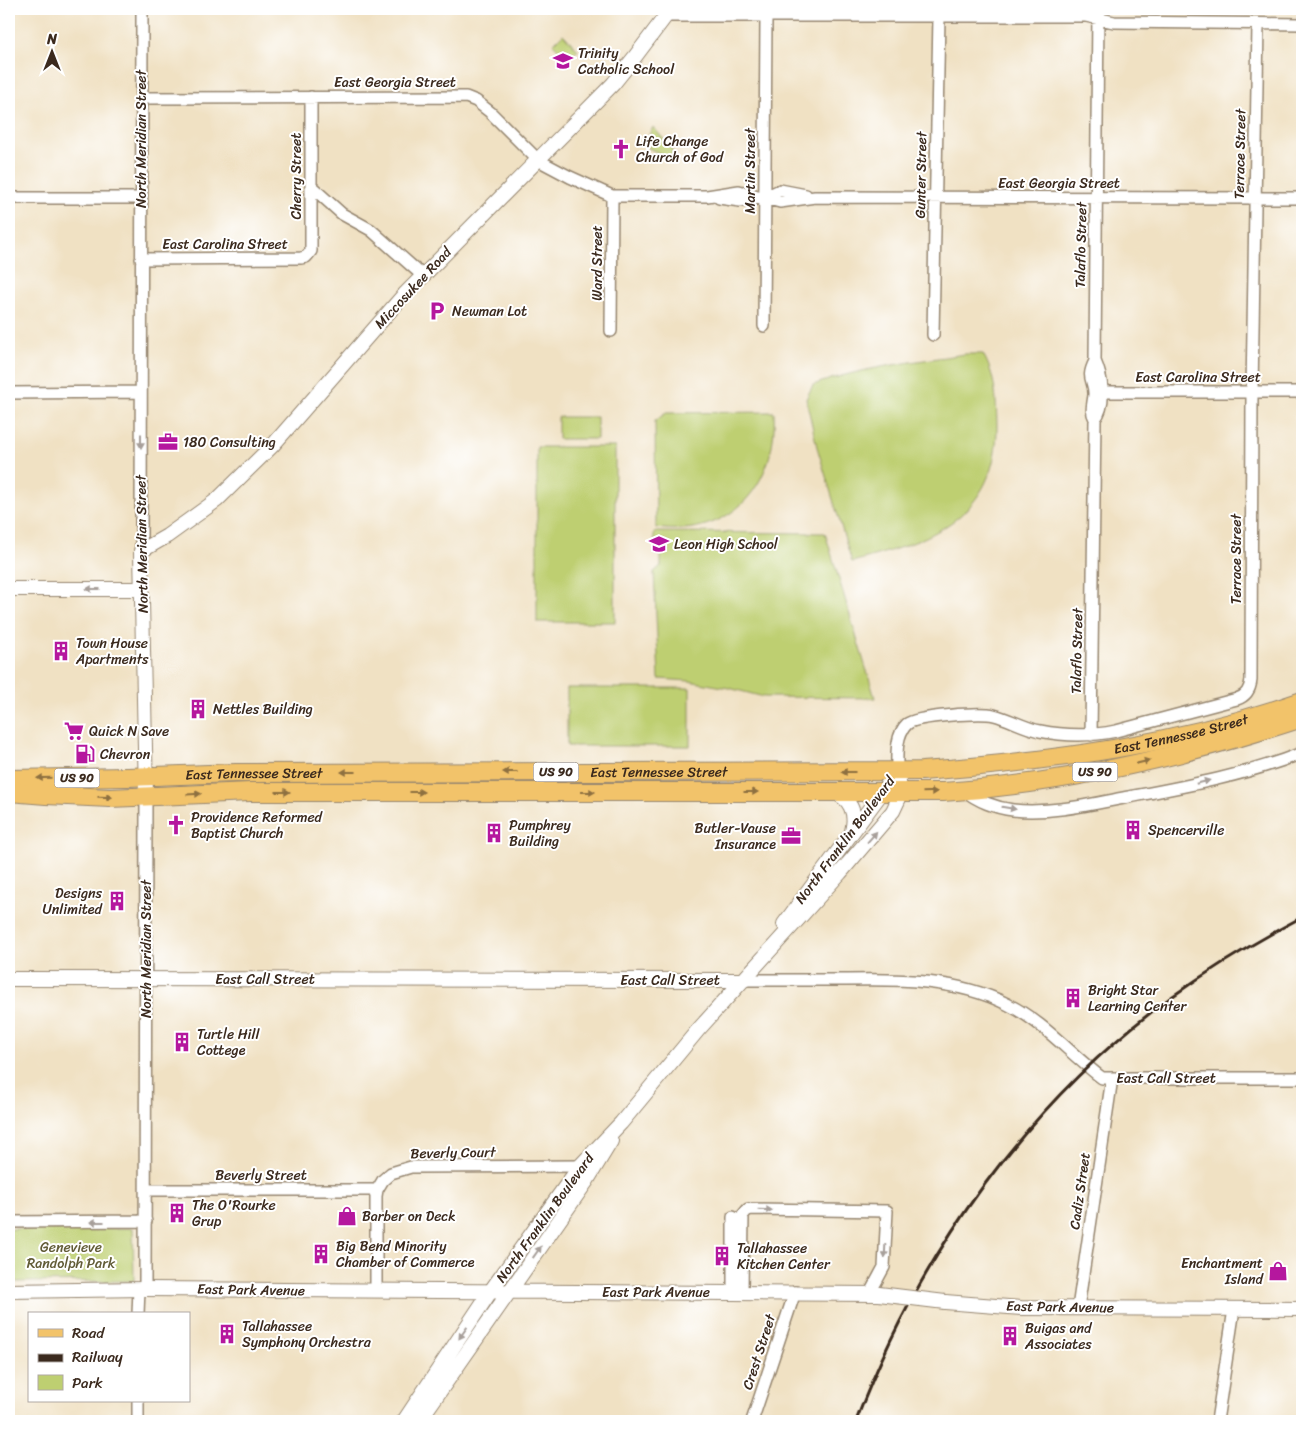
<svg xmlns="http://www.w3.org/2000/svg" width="1311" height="1430" font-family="Sriracha,sans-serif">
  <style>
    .green { fill: #becf71; stroke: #7c7c48 }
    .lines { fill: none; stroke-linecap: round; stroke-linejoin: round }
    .minor-casing { stroke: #968670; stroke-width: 14 }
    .tertiary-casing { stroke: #968670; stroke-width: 16 }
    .primary-casing { stroke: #968670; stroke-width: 20 }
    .minor { stroke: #fff; stroke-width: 11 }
    .tertiary { stroke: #fff; stroke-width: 14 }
    .primary { stroke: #f2c36a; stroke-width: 18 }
    .rail { stroke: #3b2a1e; stroke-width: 3 }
    .tertiary-bridge-casing { stroke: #968670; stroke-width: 16; stroke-linecap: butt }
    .tertiary-bridge { stroke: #fff; stroke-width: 14 }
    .oneway { fill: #a79f9a }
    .oneway2 { fill: #8d6f40 }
    .labels { text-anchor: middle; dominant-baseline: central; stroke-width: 4; stroke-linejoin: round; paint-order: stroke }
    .shield { fill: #fff; stroke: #766a62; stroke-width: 1 }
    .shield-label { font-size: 12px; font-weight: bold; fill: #3b2a1e }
    .poi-label { font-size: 14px; fill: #3b2a1e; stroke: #fff; text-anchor: start }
    .street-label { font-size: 14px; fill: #3b2a1e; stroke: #fff }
    .park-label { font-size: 14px; fill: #625c37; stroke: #fff }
  </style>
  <rect width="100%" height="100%" fill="#fff"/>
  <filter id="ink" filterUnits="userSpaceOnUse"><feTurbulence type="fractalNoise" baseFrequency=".02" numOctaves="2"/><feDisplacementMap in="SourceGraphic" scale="10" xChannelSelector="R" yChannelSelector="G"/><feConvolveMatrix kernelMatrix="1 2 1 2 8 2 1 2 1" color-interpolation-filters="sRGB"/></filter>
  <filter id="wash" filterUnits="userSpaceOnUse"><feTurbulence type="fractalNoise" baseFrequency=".0096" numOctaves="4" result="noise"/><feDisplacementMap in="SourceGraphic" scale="20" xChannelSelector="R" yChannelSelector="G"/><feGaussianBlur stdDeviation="1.12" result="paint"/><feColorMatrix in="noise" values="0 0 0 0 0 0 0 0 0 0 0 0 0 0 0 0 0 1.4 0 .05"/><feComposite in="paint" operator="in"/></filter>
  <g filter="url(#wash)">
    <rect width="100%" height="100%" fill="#f0e1c3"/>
    <path class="green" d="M563,34L578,50L568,59L553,44Z
      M653,127L672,149V159L648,148L653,139L649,135Z
      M965,354H983C996,377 996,398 997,424C998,518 930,541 852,562L817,447L806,399L813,385C862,367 914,362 965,354Z
      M774,412C778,484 731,539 656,528L655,421L666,413Z
      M558,417H597V439H558Z
      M537,447H615V622H537Z
      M654,532L825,533L875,698L764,697L729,688L689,681L659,679L654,572L661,566V546L654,540Z
      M567,688H690V746H567Z
      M133,1228L134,1281L9,1282V1229Z"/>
  </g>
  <g filter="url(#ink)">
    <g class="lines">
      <defs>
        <path id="minor" d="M666,16H1086L1114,22L1302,24
          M141,98L466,97L476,101L490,112L538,160L570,177L612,196H707L739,191L780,202L815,197L1302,198
          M312,187L342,214L371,230L423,276
          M9,198H140
          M719,198L740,201L765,197L780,190L806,195
          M141,259L301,258L306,257L311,251V97
          M764,326L766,16
          M611,331L612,196
          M933,335L939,16
          M1095,392H1302
          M9,393L141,392
          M1095,419C1107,404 1102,377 1095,361L1098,9
          M141,551L142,9
          M1091,735L1095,419C1090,410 1093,405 1094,395C1095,380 1085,380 1095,361
          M897,772C897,757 895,735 907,724C917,716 981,712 994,715C1010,719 1024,728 1040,731C1065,736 1092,736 1116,731L1237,699C1246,696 1250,690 1251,680L1252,391L1258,24
          M964,790C977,801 996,808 1013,810C1051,814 1092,804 1129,797C1187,786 1247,775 1302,753
          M744,980C779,980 813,980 847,980C901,979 957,979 1007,1004C1044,1022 1070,1054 1102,1078H1302
          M146,1190H377
          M9,1222L146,1221
          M145,1289L146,797
          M376,1291V1196L377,1190L383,1180L391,1173L411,1167L580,1166
          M733,1292V1217
          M742,1292L743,1215L748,1209L887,1211L884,1267L870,1293
          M1078,1308L1112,1078
          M138,1314L139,1289
          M138,1401V1421
          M752,1421L795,1292
          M1217,1421L1234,1309"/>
        <path id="tertiary" d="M9,589H142
          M832,792C850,797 857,813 852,831
          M146,797L141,551L167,536L217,500L273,445L402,297L613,84L634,58L671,9
          M784,924L897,772
          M9,979L744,980
          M9,1291L145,1289L879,1294
          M945,1302L1021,1308L1302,1309
          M404,1421L490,1292L580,1166L621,1123L698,1030L840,873L893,811L900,796V788L897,772
          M419,1421L586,1182L611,1141"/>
        <g id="primary">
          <path id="s1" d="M9,779L127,777L236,773L922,771C1055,761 1175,745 1302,701"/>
          <path d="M9,792L46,795L110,798L250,792H943C1065,784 1186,756 1302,718"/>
        </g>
      </defs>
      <use href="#minor" class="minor-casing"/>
      <use href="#tertiary" class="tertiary-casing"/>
      <use href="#primary" class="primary-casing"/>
      <use href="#minor" class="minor"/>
      <use href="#tertiary" class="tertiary"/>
      <use href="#primary" class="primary"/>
      <path class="rail" d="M856,1421C919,1255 1026,1104 1170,998C1212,968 1257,941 1302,917"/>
      <defs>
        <path id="tertiary-bridge" d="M879,1294L945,1302"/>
      </defs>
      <use href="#tertiary-bridge" class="tertiary-bridge-casing"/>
      <use href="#tertiary-bridge" class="tertiary-bridge"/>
    </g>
    <defs><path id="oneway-solid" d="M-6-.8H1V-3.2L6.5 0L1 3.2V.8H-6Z" transform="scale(1.25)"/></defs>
    <g class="oneway">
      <use href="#oneway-solid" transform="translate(141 441) rotate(90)"/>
      <use href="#oneway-solid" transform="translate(93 589) rotate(180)"/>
      <use href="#oneway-solid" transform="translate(1203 782) rotate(-14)"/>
      <use href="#oneway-solid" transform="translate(1009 808) rotate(10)"/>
      <use href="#oneway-solid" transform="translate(872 837) rotate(-49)"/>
      <use href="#oneway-solid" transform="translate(765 1210) rotate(1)"/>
      <use href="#oneway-solid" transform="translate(97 1222) rotate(180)"/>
      <use href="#oneway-solid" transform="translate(885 1251) rotate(93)"/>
      <use href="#oneway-solid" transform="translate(537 1252) rotate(-55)"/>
      <use href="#oneway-solid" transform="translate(463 1333) rotate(125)"/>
    </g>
    <g class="oneway2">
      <use href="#oneway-solid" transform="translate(1143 762) rotate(-14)"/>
      <use href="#oneway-solid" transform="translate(348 772) rotate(180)"/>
      <use href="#oneway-solid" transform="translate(510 772) rotate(180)"/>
      <use href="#oneway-solid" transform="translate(848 772) rotate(180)"/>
      <use href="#oneway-solid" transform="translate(44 778) rotate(179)"/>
      <use href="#oneway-solid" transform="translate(283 792)"/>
      <use href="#oneway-solid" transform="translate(417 792)"/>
      <use href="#oneway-solid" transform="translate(588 792)"/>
      <use href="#oneway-solid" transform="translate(751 792)"/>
      <use href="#oneway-solid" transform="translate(930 792) rotate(-1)"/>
      <use href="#oneway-solid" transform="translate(194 794) rotate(-3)"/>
      <use href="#oneway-solid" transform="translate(105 797) rotate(1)"/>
    </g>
  </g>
  <defs>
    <symbol id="school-bare" viewBox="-9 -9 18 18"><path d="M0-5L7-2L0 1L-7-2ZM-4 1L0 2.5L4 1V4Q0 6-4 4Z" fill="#b5179e" stroke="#fff" stroke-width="2.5" paint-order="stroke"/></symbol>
    <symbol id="church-bare" viewBox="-9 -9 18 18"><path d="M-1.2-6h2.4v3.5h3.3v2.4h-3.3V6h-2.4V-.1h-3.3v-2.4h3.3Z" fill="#b5179e" stroke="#fff" stroke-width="2.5" paint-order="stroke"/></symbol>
    <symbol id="parking-bare" viewBox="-9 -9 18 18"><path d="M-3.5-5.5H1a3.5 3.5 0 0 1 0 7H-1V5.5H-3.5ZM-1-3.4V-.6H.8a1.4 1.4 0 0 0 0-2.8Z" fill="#b5179e" stroke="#fff" stroke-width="2.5" paint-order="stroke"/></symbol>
    <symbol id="office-bare" viewBox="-9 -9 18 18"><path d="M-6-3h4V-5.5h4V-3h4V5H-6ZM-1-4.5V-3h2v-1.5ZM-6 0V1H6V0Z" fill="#b5179e" stroke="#fff" stroke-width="2.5" paint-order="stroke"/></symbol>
    <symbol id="building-bare" viewBox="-9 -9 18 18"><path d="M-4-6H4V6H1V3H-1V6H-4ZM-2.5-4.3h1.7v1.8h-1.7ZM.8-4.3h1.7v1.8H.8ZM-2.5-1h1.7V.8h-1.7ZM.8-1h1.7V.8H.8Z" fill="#b5179e" stroke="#fff" stroke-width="2.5" paint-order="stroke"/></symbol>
    <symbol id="supermarket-bare" viewBox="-9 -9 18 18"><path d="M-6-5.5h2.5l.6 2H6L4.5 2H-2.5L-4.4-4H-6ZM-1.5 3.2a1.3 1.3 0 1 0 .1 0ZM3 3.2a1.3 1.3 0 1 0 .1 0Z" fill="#b5179e" stroke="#fff" stroke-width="2.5" paint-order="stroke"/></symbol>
    <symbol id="fuel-bare" viewBox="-9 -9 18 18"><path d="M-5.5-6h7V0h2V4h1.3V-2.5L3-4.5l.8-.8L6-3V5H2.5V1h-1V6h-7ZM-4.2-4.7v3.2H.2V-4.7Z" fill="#b5179e" stroke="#fff" stroke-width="2.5" paint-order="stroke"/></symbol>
    <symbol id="shop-bare" viewBox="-9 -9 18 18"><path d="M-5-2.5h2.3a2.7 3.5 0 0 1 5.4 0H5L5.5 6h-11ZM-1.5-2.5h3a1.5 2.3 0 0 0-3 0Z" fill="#b5179e" stroke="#fff" stroke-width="2.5" paint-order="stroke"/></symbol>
  </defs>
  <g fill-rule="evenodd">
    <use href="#school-bare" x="549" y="47" width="28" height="28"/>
    <use href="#church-bare" x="607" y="135" width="28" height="28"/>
    <use href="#parking-bare" x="423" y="297" width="28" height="28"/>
    <use href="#office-bare" x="154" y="428" width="28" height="28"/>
    <use href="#school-bare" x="645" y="530" width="28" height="28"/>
    <use href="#building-bare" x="47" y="637" width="28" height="28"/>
    <use href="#building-bare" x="184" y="695" width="28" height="28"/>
    <use href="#supermarket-bare" x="60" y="717" width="28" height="28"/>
    <use href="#fuel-bare" x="71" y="740" width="28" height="28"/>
    <use href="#church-bare" x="162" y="811" width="28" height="28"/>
    <use href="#building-bare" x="1119" y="816" width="28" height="28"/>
    <use href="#building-bare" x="480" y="819" width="28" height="28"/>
    <use href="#office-bare" x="777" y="822" width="28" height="28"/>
    <use href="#building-bare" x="103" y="887" width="28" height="28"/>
    <use href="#building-bare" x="1059" y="984" width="28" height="28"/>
    <use href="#building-bare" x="168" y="1028" width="28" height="28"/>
    <use href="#building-bare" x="163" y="1199" width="28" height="28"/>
    <use href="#shop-bare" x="333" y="1202" width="28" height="28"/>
    <use href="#building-bare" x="307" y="1240" width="28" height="28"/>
    <use href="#building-bare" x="708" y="1242" width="28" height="28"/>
    <use href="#shop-bare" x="1264" y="1257" width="28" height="28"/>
    <use href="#building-bare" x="213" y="1320" width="28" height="28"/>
    <use href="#building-bare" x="996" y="1322" width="28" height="28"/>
  </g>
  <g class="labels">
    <g class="shield">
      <rect x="533.5" y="762.5" width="45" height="19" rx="4"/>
      <rect x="1072.5" y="762.5" width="45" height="19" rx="4"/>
      <rect x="54.5" y="768.5" width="45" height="19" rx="4"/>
    </g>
    <g class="shield-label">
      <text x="556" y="772">US 90</text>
      <text x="1095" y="772">US 90</text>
      <text x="77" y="778">US 90</text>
    </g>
    <g class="poi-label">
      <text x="578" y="53">Trinity<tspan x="578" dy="16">Catholic School</tspan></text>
      <text x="636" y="141">Life Change<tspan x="636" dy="16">Church of God</tspan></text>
      <text x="452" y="311">Newman Lot</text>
      <text x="183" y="442">180 Consulting</text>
      <text x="674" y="544">Leon High School</text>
      <text x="76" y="643">Town House<tspan x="76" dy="16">Apartments</tspan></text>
      <text x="213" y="709">Nettles Building</text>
      <text x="89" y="731">Quick N Save</text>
      <text x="100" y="754">Chevron</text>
      <text x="191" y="817">Providence Reformed<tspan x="191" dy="16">Baptist Church</tspan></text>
      <text x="509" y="825">Pumphrey<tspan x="509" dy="16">Building</tspan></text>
      <text x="776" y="828" text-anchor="end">Butler-Vause<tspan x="776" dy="16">Insurance</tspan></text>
      <text x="1148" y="830">Spencerville</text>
      <text x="102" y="893" text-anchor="end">Designs<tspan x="102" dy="16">Unlimited</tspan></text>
      <text x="1088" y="990">Bright Star<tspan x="1088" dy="16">Learning Center</tspan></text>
      <text x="197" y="1034">Turtle Hill<tspan x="197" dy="16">Cottege</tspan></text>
      <text x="192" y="1205">The O'Rourke<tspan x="192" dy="16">Grup</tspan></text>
      <text x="362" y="1216">Barber on Deck</text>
      <text x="336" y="1246">Big Bend Minority<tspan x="336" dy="16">Chamber of Commerce</tspan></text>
      <text x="737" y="1248">Tallahassee<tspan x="737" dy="16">Kitchen Center</tspan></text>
      <text x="1263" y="1263" text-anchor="end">Enchantment<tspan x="1263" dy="16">Island</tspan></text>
      <text x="242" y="1326">Tallahassee<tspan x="242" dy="16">Symphony Orchestra</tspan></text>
      <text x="1025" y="1328">Buigas and<tspan x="1025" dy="16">Associates</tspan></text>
    </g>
    <g class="street-label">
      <text x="395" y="82">East Georgia Street</text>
      <text transform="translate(141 139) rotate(-90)">North Meridian Street</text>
      <text transform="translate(1240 154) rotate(-89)">Terrace Street</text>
      <text transform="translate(750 171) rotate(-90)">Martin Street</text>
      <text transform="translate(921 175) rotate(-89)">Gunter Street</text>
      <text transform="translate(296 176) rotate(-90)">Cherry Street</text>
      <text x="1059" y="183">East Georgia Street</text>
      <text x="225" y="244">East Carolina Street</text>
      <text transform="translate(1081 245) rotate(-89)">Talaflo Street</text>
      <text transform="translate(597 263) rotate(-90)">Ward Street</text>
      <text transform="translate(413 288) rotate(-47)">Miccosukee Road</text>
      <text x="1198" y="377">East Carolina Street</text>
      <text transform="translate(142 544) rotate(-91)">North Meridian Street</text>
      <text transform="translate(1236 559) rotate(-90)">Terrace Street</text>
      <text transform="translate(1077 651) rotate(-89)">Talaflo Street</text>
      <text stroke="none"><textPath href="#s1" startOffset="1175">East Tennessee Street</textPath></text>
      <text stroke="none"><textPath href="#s1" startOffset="650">East Tennessee Street</textPath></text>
      <text stroke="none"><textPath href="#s1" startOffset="245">East Tennessee Street</textPath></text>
      <text transform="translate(845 840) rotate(-53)">North Franklin Boulevard</text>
      <text transform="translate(146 949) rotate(-90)">North Meridian Street</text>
      <text x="265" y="979">East Call Street</text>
      <text x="670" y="980">East Call Street</text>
      <text x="1166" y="1078">East Call Street</text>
      <text transform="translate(453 1153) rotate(-1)">Beverly Court</text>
      <text x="261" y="1175">Beverly Street</text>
      <text transform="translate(1080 1191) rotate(-82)">Cadiz Street</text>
      <text transform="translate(545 1218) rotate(-54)">North Franklin Boulevard</text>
      <text transform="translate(251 1290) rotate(1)">East Park Avenue</text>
      <text x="656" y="1292">East Park Avenue</text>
      <text transform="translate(1060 1307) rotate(1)">East Park Avenue</text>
      <text transform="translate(759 1352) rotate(-72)">Crest Street</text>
    </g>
    <g class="park-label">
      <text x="71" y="1247">Genevieve<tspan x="71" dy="16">Randolph Park</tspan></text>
    </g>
  </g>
  <rect width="1311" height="1430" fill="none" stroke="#fff" stroke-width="30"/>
  <rect x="28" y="1312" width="162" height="90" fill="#ffffff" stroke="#b1aaa5"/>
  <rect x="38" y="1329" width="25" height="8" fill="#f2c36a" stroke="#b1aaa5"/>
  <text x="72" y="1338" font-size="15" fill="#3b2a1e">Road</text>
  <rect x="38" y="1354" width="25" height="8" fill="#3b2a1e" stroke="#b1aaa5"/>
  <text x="72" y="1362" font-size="15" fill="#3b2a1e">Railway</text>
  <rect x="38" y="1375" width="25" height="15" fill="#becf71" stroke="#b1aaa5"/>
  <text x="72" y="1388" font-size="15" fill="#3b2a1e">Park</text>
  <g transform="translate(52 52)" stroke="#ffffff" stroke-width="4" paint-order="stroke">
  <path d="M0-4L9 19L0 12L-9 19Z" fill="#3b2a1e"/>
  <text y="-8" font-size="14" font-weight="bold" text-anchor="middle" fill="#3b2a1e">N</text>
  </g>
</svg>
